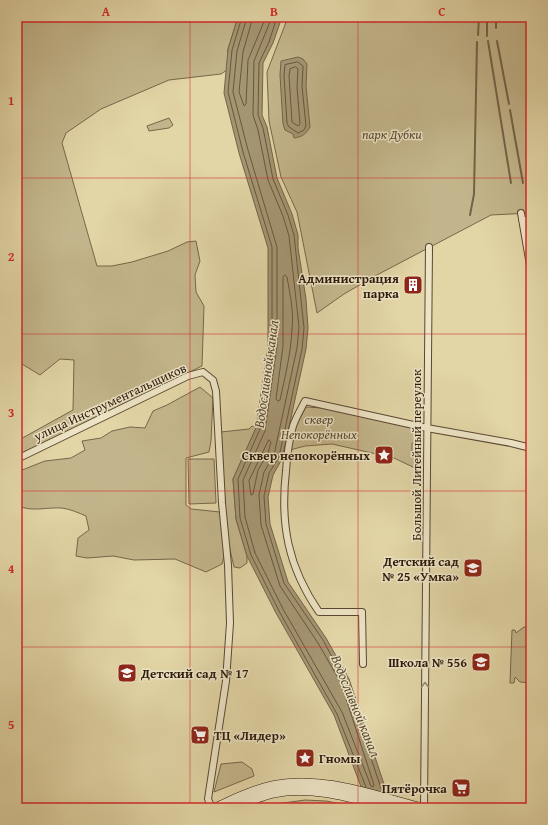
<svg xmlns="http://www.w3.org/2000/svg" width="548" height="825" font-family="'Gentium Book Plus',serif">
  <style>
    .green { fill: #c3b58b; stroke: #78664a }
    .water { fill: #a49571; stroke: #746348 }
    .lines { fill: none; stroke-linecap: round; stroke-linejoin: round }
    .shore { stroke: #68563e; stroke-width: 1 }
    .stream { stroke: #746348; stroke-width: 2 }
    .street-casing { stroke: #5a4731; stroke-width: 8 }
    .secondary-casing { stroke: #2c180a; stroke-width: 10 }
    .street { stroke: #ece4c5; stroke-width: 6 }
    .secondary { stroke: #ece4c5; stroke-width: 9 }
    .oneway { stroke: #968871 }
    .grid { fill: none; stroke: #d62828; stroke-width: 1; stroke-opacity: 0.55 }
    .labels { text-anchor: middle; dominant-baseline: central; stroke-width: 3; stroke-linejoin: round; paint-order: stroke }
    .park-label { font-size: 13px; font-style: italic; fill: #594731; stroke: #ece4c5 }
    .poi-label { font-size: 13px; font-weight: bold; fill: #2c180a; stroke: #ece4c5; text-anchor: end }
    .street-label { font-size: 13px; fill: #2c180a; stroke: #ece4c5 }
    .water-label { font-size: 14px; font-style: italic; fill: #5c4a33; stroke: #ece4c5 }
    .neatline { fill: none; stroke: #d62828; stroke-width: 1.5 }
    .grid-label { font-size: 13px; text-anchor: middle; font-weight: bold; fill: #d62828 }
  </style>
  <rect width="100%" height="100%" fill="#e2d5a6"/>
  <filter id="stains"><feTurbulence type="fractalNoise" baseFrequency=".005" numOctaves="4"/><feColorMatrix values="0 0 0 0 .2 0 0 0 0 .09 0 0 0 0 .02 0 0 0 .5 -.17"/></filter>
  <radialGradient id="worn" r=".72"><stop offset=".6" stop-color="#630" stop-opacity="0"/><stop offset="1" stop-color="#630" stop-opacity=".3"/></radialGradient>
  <path class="green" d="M17,17H238L228,49L227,70L221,74L169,80L101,109L66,133L62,143L97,266H112L132,262L168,251L187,242L196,241L200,261L195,275L196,292L204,306L202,366L17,456V441L73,410L74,360L60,359L40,375L17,361Z
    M288,17H531V213L491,215L375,276L344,294L317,313L297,212L281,177L269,121L267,72Z
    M169,118L173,125L169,128L149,131L147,126Z
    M200,387L213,398L211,441L209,452L186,458V505L191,509L220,512L225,553L222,564L206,572L175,559L134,560L113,556L87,558L76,556L78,538L89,530L86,516C79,513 70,509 62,508C48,507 31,512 19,506L17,501V472L45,461L71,458L85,450L82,441L101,438L112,431L130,427L145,428L153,411L167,405Z
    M306,407C343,408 380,420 416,428L420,431V443H412V454L417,456V469L394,458L332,444L305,446L290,450L296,425Z
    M252,426L256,428L233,479L236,519L247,556V563L240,568L234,567L227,537L221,432L249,429Z
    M188,459H214L216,503L189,504Z
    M524,627H531V683L520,682L515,677L514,683H510L512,630H515L516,633Z
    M242,762L252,769L254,776L214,792L221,764Z
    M305,800L326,801L361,808H266L276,804Z"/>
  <path class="water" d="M238,17H282L273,43L263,63L262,115L267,127L277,178L292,214L298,235V248L306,299L308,328L306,349L282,459L273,475L268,497L270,524L288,582L326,638L349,679L392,808H369L334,715L276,613L247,556L236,519L233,479L256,428L268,346V248L239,153L224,93L228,49Z
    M298,57L303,59L307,64L306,86L310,127C306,134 302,137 294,138L293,134L285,130L283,124L280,75L281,61Z"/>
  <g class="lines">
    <path class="shore" d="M242,17L232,50L228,92L243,152L272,247V346L260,429L238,479L240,518L251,555L279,611L337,714L366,787
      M247,17L237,51L233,92L248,150L277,247V346L265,431L243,480L245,517L255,553L283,609L342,712L371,786L373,787L374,785L341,683L318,643L280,586L261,525L259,495L264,472L274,455L297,348L299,327L289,236L283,216L268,180L258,130L253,115L254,61L272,17
      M253,17L243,52L239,92L244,106L246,104L248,60L266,17
      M277,17L269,42L259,63L258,115L263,128L273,179L288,215L294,235L304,328L302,349L279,457L269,473L264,496L266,524L284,583L323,640L345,681L382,791
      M298,62L303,66L302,86L306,126L304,130L298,133L289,127L287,123L284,76L285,65Z
      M296,67L298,69L297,87L300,124L298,126L292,122L289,76L290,69Z
      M285,275L287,277C290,294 294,312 292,329C291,353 285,377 280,400L278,401L276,399L283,346V277Z
      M269,440L271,442L268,453L258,470L253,494L251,495L249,481Z"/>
    <path class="stream" d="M487,17V36
      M496,17V28
      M478,35L479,17
      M488,41L511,183
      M497,41L509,104
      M510,110L523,183
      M470,215L474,194L477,42"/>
    <defs>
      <path id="street" d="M521,213L531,271
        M522,220H531
        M17,459L188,376L203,372L213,380L216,391L222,503L228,565L230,623L226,681L208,799L212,808
        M363,664L362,612H319C288,567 280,524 286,471C287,456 289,440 293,426C296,417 301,409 305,401L427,428L511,443L531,448
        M424,808L429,247"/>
      <path id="secondary" d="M215,808C233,800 252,790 272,786C322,775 374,796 422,808
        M233,808C246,803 259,796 273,793C314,785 353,798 392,808"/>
    </defs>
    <use href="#street" class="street-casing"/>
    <use href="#secondary" class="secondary-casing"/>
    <use href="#street" class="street"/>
    <use href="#secondary" class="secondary"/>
  </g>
  <defs><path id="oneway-chevron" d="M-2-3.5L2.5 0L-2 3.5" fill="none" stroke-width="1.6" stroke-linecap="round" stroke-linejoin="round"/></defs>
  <use class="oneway" href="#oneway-chevron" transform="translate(425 685) rotate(-90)"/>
  <path class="grid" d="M190,17V808M358,17V808M17,178H531M17,334H531M17,491H531M17,647H531"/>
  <defs>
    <symbol id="building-square" viewBox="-11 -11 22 22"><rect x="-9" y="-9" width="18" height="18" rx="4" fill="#8f2418" stroke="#ece4c5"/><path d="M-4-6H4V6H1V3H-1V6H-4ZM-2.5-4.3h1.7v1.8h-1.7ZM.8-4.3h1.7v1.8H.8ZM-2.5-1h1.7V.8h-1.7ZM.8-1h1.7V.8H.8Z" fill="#fff"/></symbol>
    <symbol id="sight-square" viewBox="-11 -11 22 22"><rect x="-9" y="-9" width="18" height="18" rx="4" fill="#8f2418" stroke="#ece4c5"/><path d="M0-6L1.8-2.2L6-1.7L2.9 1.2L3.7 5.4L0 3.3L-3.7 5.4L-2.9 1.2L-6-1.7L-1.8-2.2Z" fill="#fff"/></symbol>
    <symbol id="school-square" viewBox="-11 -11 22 22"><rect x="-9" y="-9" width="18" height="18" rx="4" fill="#8f2418" stroke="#ece4c5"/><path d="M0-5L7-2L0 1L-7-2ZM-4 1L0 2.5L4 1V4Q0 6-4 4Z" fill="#fff"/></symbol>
    <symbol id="supermarket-square" viewBox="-11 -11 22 22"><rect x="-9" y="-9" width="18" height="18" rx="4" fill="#8f2418" stroke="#ece4c5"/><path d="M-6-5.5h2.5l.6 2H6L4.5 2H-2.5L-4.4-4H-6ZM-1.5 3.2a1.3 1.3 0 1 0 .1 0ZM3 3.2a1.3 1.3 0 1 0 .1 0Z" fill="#fff"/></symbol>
  </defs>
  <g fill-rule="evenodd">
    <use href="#building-square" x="402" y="274" width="22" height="22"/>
    <use href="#sight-square" x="373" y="444" width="22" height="22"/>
    <use href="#school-square" x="462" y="557" width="22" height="22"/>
    <use href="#school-square" x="470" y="651" width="22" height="22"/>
    <use href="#school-square" x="116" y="662" width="22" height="22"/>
    <use href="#supermarket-square" x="189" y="724" width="22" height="22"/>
    <use href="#sight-square" x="294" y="747" width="22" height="22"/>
    <use href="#supermarket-square" x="450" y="777" width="22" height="22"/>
  </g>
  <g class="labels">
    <g class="park-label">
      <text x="392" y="134">парк Дубки</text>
      <text x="319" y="419">сквер<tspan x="319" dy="15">Непокорённых</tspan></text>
    </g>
    <g class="poi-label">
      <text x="399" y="278">Администрация<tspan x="399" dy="15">парка</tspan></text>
      <text x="370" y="455">Сквер непокорённых</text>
      <text x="459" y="561">Детский сад<tspan x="459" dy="15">№ 25 «Умка»</tspan></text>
      <text x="467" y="662">Школа № 556</text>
      <text x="141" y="673" text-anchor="start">Детский сад № 17</text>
      <text x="214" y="735" text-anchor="start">ТЦ «Лидер»</text>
      <text x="319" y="758" text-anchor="start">Гномы</text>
      <text x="447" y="788">Пятёрочка</text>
    </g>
    <g class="street-label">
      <text transform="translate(110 402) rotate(-25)">улица Инструментальщиков</text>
      <text transform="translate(416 455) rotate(-90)">Большой Литейный переулок</text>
    </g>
    <g class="water-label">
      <text transform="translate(266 374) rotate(-82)">Водосливной канал</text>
      <text transform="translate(356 706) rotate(68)">Водосливной канал</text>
    </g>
  </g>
  <rect width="548" height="825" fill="none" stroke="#e2d5a6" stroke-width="44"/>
  <rect x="22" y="22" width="504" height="781" class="neatline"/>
  <g class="grid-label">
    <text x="106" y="16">A</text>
    <text x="274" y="16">B</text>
    <text x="442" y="16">C</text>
    <text x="11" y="105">1</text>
    <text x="11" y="261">2</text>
    <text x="11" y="417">3</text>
    <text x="11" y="573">4</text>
    <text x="11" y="729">5</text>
  </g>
  <rect width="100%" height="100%" filter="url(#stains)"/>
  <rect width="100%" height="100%" fill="url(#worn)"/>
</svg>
